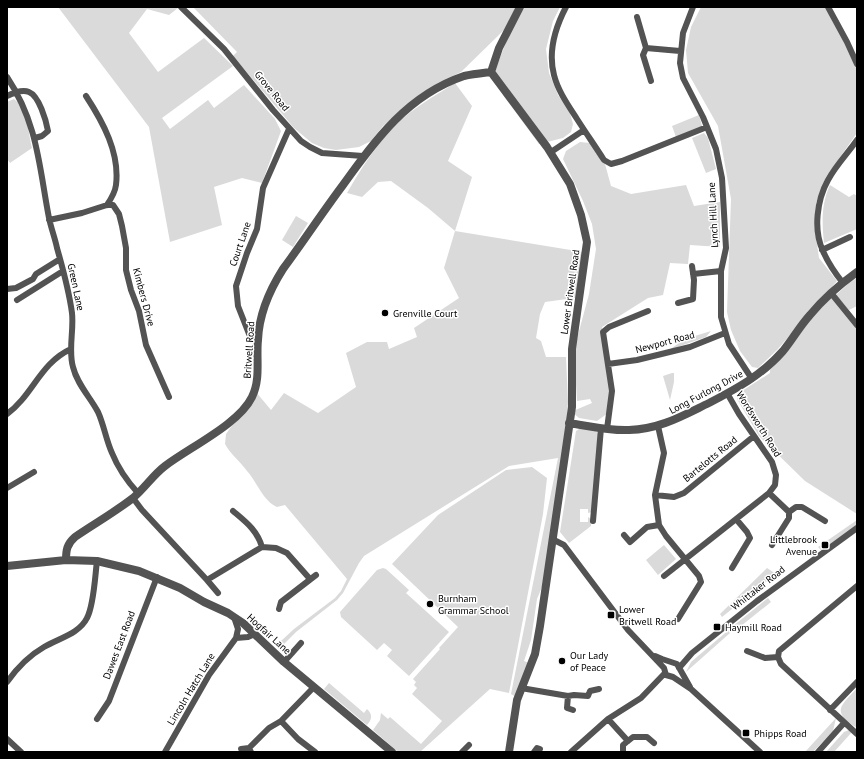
<svg xmlns="http://www.w3.org/2000/svg" width="864" height="759" font-family="'PT Sans',sans-serif">
  <style>
    .green { fill: #dadada }
    .lines { fill: none; stroke-linecap: round; stroke-linejoin: round }
    .minor { stroke: #535353; stroke-width: 6 }
    .tertiary { stroke: #535353; stroke-width: 8 }
    .poi-dot { fill: #000; stroke: #fff; stroke-width: 1.5 }
    .labels { text-anchor: middle; dominant-baseline: central; stroke-width: 3; stroke-linejoin: round; paint-order: stroke }
    .street-label { font-size: 10px; fill: #000; stroke: #fff }
    .poi-label { font-size: 10px; fill: #000; stroke: #fff; text-anchor: start }
  </style>
  <rect width="100%" height="100%" fill="#fff"/>
  <path class="green" d="M58,7H177L178,8L169,15L147,9L129,33L158,72L204,38L233,66L162,118L170,129L208,100L214,108L244,85L275,119L281,131L262,183L242,178L214,187L222,225L170,242L149,127Z
    M193,7H516L504,30L461,72L438,83L419,95L383,126L371,141L359,147L336,150L324,148L312,143L294,128L233,56L237,52Z
    M522,7H560L553,21L546,49L549,73L558,95L570,113L573,124L571,132L563,138L539,144L503,95L494,73L511,30Z
    M701,7H825L852,54L857,71V133L826,177L816,203L815,230L819,258L837,281L777,350L758,368L752,367L740,351L731,330L727,312L731,199L718,126L688,73L686,50L691,27Z
    M455,83L472,106L448,161L472,177L455,231L589,253L581,297L545,302L540,314L536,338L541,341L546,357H566L568,402L566,435L544,582L537,599L531,640L524,661L529,663L516,697L511,694L558,458L509,466L364,556L359,563L343,593L337,600L296,632L284,644L281,641L294,629L335,598L341,591L347,579L285,505L277,507C263,501 257,482 247,471C240,461 230,454 225,444L226,434L256,392L271,410L284,393L318,413L356,387L346,353L367,342H387L389,349L417,337L414,328L459,298L444,268L455,231L428,208L391,181L378,182L362,197L347,193C361,169 375,146 395,126C412,108 435,96 455,83Z
    M14,99C28,110 28,132 32,148L10,163L7,159V102Z
    M699,115L702,126L676,137L672,126Z
    M704,133L708,138L716,169L706,173L692,138Z
    M580,142L590,143L594,147L605,164L611,186L631,194L686,185L694,206L720,202V247L690,245L688,264L670,263L663,295L648,298L602,327L611,393L608,413L597,421L579,418L573,413V411L592,403L590,399L577,401L574,350L589,294L596,249L592,224L583,201L563,159L566,151Z
    M830,185L849,197L854,194L857,196V229L824,243C822,223 821,204 830,185Z
    M296,216L308,223L293,247L282,240Z
    M857,278V306L849,310L836,295L849,283Z
    M833,297L857,329V514L805,481L759,436L737,399L739,393L770,373V370C775,364 782,358 787,352C802,334 813,310 833,297Z
    M711,331L706,337L669,350L685,339Z
    M672,373H674V382L670,400L663,376Z
    M582,427L595,429L598,434L592,512L588,513V509H580V522H588V517L591,519V526L569,543L560,532L576,431Z
    M532,467L547,478L543,514L509,693L490,689L420,752H398L373,730L380,720L381,713L388,719L390,717L421,744L442,721L412,694L417,688L414,685L416,682L413,679L440,649L439,648L458,627L392,564L438,515L506,470Z
    M857,520V526L821,550L818,547Z
    M664,545L676,559L658,575L646,560Z
    M383,568L386,569L409,590L406,593L449,632L409,676L387,656L392,650L384,643L377,650L341,617L340,612L377,570Z
    M767,568L776,574L722,617L720,614Z
    M768,598L771,602L736,630L733,626Z
    M731,628L730,633L686,672L691,662Z
    M329,683L364,713L367,709C373,715 372,719 367,725L324,689Z
    M857,688V728C831,711 840,707 857,688Z
    M836,718L833,731L813,752H805Z
    M849,730L852,732L834,752H826L844,732Z"/>
  <g class="lines">
    <path class="minor" d="M181,7L224,49L273,110L301,141L310,147L322,153L363,156
      M566,7C555,28 548,52 554,75C558,91 568,105 577,119C586,133 595,146 604,160L611,164L622,161L707,127
      M693,7L683,33L680,63L683,78L703,117L716,149L722,178L726,248L721,271V317L729,344L752,379
      M828,7L847,42L857,64
      M637,17L646,48L643,55L651,81
      M646,48L680,51
      M7,77C38,124 39,166 49,218C51,228 55,238 57,248C63,269 69,291 72,313C74,331 68,350 73,367C77,384 90,397 98,412C104,425 106,440 112,453C118,468 127,481 138,493
      M7,96C13,93 22,89 29,92C39,96 46,120 48,131L42,136L35,138
      M86,96C103,122 120,153 116,185C115,193 111,199 107,205
      M551,152L584,130
      M49,220L82,213L107,205H113L119,214L122,226L126,248V270L131,290L139,311L146,345L169,397
      M822,250L850,237
      M693,274L721,271
      M843,283C835,273 828,263 823,251C813,230 817,200 828,180C836,165 848,153 857,140
      M7,289L16,288L33,279L36,274L60,259
      M831,293L857,325
      M17,300L63,271
      M678,303L693,299L694,280L692,266
      M258,340L249,334L238,306L236,286L247,253L257,229L263,188L289,129
      M608,364L637,360L690,347L725,333
      M7,414C33,395 40,363 71,349
      M658,426L664,453L655,495L659,525L666,536L699,576L701,582L678,619
      M607,429L612,391L603,332L609,327L648,311
      M7,488L34,472
      M769,493L789,512V518L772,545
      M655,495L674,497L684,493L754,436
      M133,498L142,510L207,580L218,593
      M233,511C246,522 257,530 262,547
      M789,512L796,507H802L825,521
      M593,521L601,428
      M624,535L630,542L647,527L659,525
      M552,539L564,545L628,630L664,668L666,675L673,677L691,689L760,752
      M732,568L750,538L747,532L736,519
      M664,576L769,493L775,485L776,475L772,462L739,414L727,393
      M207,580L262,547L276,548L287,553L310,579
      M857,586L779,651L778,657L781,664L857,734
      M279,609L281,602L316,575
      M236,638L248,637L255,634
      M747,651L765,658L778,657
      M655,656L662,659L677,664L690,687
      M284,662L301,643
      M679,668L692,653L757,601L857,528
      M7,682C17,668 30,655 44,647C59,638 79,634 87,618C94,605 95,576 97,561
      M314,687L281,721L298,739L315,752
      M521,688L568,696L574,695L588,696L590,691L599,689
      M568,696L567,708L573,710
      M830,710L857,682
      M97,719L109,701L157,577
      M608,719L628,741
      M7,739L21,752
      M249,748L269,728L281,721
      M241,749L249,748L251,752
      M165,752L209,675L236,638L238,629L234,617
      M462,752L469,745
      M534,752L537,748L540,749
      M571,752L608,719L641,698L665,673
      M623,752V745L633,737H647L654,743
      M818,752L844,723"/>
    <path class="tertiary" d="M491,72L547,147L570,184L581,215L587,242L572,349V407L540,626L535,654L517,700L509,752
      M491,72L499,48L520,7
      M569,423C589,426 610,431 629,430C660,429 682,416 709,403C736,389 762,375 783,351C792,340 800,326 810,315C824,298 839,285 857,272
      M66,560C66,550 67,544 75,537C94,524 115,512 133,498C145,488 153,475 165,466C190,447 239,424 252,397C261,379 256,358 258,340C259,314 269,291 283,269C303,242 322,213 343,185C376,139 408,95 464,76C473,74 483,73 491,72
      M7,566L66,560L97,561L139,571L180,588L204,602L228,613L243,623L284,662L392,752"/>
  </g>
  <g class="poi-dot">
    <circle cx="385" cy="313" r="4"/>
    <rect x="821" y="541" width="8" height="8" rx="2"/>
    <circle cx="430" cy="604" r="4"/>
    <rect x="607" y="611" width="8" height="8" rx="2"/>
    <rect x="713" y="623" width="8" height="8" rx="2"/>
    <circle cx="562" cy="661" r="4"/>
    <rect x="742" y="729" width="8" height="8" rx="2"/>
  </g>
  <g class="labels">
    <g class="street-label">
      <text transform="translate(272 91) rotate(51)">Grove Road</text>
      <text transform="translate(713 215) rotate(-93)">Lynch Hill Lane</text>
      <text transform="translate(240 244) rotate(-71)">Court Lane</text>
      <text transform="translate(76 287) rotate(78)">Green Lane</text>
      <text transform="translate(570 292) rotate(-82)">Lower Britwell Road</text>
      <text transform="translate(144 297) rotate(75)">Kimbers Drive</text>
      <text transform="translate(665 342) rotate(-15)">Newport Road</text>
      <text transform="translate(249 350) rotate(-86)">Britwell Road</text>
      <text transform="translate(706 392) rotate(-28)">Long Furlong Drive</text>
      <text transform="translate(759 424) rotate(58)">Wordsworth Road</text>
      <text transform="translate(710 459) rotate(-39)">Bartelotts Road</text>
      <text transform="translate(758 588) rotate(-38)">Whittaker Road</text>
      <text transform="translate(269 634) rotate(42)">Hogfair Lane</text>
      <text transform="translate(119 645) rotate(-69)">Dawes East Road</text>
      <text transform="translate(191 689) rotate(-59)">Lincoln Hatch Lane</text>
    </g>
    <g class="poi-label">
      <text x="393" y="313">Grenville Court</text>
      <text x="817" y="539" text-anchor="end">Littlebrook<tspan x="817" dy="12">Avenue</tspan></text>
      <text x="438" y="598">Burnham<tspan x="438" dy="12">Grammar School</tspan></text>
      <text x="619" y="609">Lower<tspan x="619" dy="12">Britwell Road</tspan></text>
      <text x="725" y="627">Haymill Road</text>
      <text x="570" y="655">Our Lady<tspan x="570" dy="12">of Peace</tspan></text>
      <text x="754" y="733">Phipps Road</text>
    </g>
  </g>
  <rect width="864" height="759" fill="none" stroke="#000000" stroke-width="16"/>
</svg>
